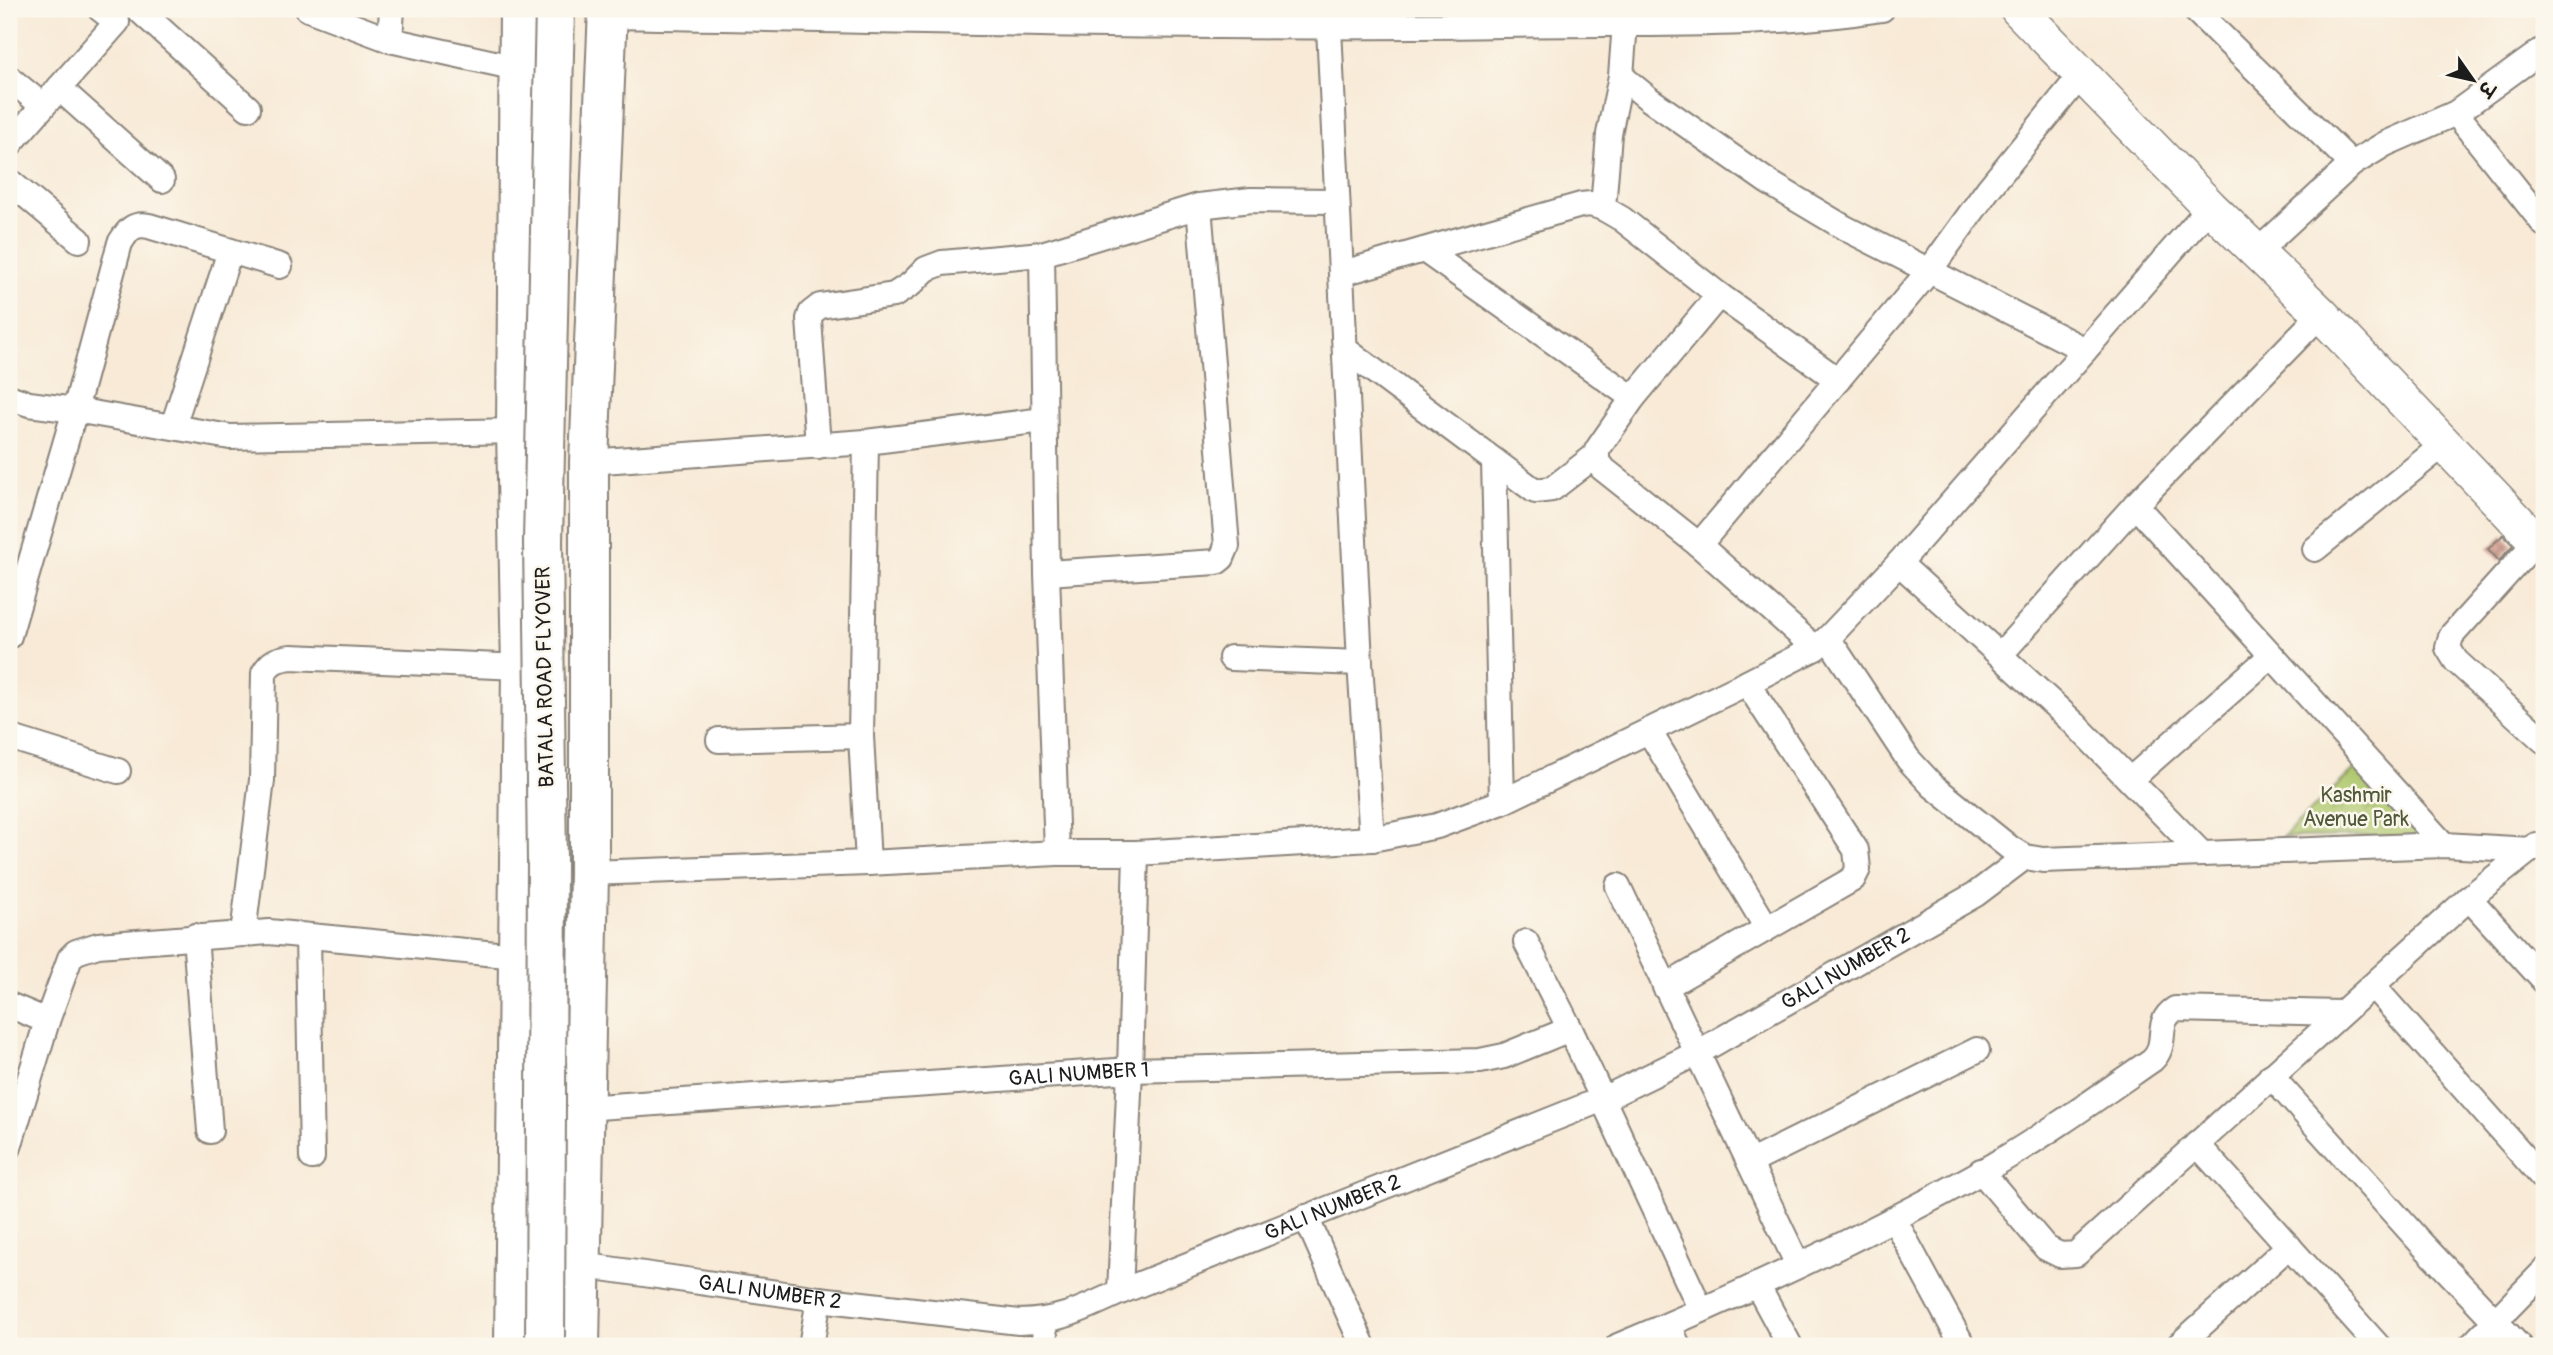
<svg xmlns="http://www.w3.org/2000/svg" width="2553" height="1355" font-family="Pangolin,'Playpen Sans Deva',sans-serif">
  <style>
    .park { fill: url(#park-crowns); stroke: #657244; stroke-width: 2 }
    .building { fill: url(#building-cross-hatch) }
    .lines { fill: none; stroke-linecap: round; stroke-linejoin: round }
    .street-casing { stroke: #8a837a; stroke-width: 28 }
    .secondary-casing { stroke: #8a837a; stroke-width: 38 }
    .primary-casing { stroke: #8a837a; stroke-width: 42 }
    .street { stroke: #fff; stroke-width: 24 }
    .secondary { stroke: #fff; stroke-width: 35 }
    .primary { stroke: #fff; stroke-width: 38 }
    .primary-bridge-casing { stroke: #8a837a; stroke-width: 42; stroke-linecap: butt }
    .primary-bridge { stroke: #fff; stroke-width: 38 }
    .labels { text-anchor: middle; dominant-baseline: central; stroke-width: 5; stroke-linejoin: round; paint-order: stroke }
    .street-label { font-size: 21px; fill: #1c1c1c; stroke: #fbf7ec }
    .park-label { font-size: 21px; fill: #4f5838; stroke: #fbf7ec }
  </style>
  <defs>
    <pattern id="park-crowns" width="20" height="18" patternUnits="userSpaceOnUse" patternTransform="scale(1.75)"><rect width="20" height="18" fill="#aec76c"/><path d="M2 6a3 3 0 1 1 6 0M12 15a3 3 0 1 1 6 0" fill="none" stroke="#95aa5d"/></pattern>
    <pattern id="building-cross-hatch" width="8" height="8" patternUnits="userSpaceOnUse" patternTransform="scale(1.75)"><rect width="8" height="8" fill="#d1998b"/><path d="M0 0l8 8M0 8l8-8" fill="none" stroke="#a97c71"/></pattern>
  </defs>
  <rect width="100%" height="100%" fill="#fbf7ec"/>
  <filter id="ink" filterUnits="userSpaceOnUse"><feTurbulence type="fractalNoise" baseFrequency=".0143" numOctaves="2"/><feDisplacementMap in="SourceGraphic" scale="14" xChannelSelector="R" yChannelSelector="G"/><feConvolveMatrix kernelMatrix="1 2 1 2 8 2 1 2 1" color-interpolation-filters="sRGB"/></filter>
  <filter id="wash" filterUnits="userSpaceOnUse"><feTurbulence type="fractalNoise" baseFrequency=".00686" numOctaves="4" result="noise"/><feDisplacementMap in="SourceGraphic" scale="28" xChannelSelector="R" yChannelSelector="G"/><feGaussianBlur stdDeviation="1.57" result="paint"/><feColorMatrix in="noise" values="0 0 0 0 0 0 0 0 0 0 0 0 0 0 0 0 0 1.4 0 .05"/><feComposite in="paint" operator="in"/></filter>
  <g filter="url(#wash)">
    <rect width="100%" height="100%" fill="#f8ead7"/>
    <path class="park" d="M2361,763L2423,836L2283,837Z"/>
    <g id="blocks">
      <path class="building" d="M2503,535L2513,545L2499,561L2488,549Z"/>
    </g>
  </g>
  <g filter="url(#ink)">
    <use href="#blocks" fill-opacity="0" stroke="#8a837a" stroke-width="2"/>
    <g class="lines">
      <defs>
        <g id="street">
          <path d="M138,9L248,108"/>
          <path d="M308,9L390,40L517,68"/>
          <path d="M2194,9L2352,164"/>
          <path d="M607,16C906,21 1206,30 1505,25C1630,22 1758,29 1882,9"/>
          <path d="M1625,23L1621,76L1649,99L1768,182L1845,228L2085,350"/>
          <path d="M1329,28L1360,663L1372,839"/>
          <path d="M390,40L392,9"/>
          <path d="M9,78L43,106"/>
          <path d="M59,88L162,180"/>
          <path d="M2456,113L2544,224"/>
          <path d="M9,145L117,22L100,9"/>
          <path d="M9,181L79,240"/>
          <path d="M1603,208L1609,134L1621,76"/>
          <path d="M1424,250L1633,398"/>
          <path d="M2258,251L2352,164L2385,144L2456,113L2544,49"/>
          <path d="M1042,254L1047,573L1057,853"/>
          <path d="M280,266L149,226C133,223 128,230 120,243L75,410L230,437L516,431"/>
          <path d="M1343,273L1581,205L1591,204L1603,208L1622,219L1719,295L1838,380"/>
          <path d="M1719,295L1633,398L1597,450V462L1602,468L1699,545L1815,648"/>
          <path d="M1346,350L1535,491L1552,489L1596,455"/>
          <path d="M9,397L29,404L75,410L9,636"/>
          <path d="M173,426L230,251"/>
          <path d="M818,446L809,319L811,313L820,306L894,295L911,284L926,269L942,263L1042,254L1199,206L1251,200L1337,201"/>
          <path d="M1494,461L1502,802"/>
          <path d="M589,462L866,442"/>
          <path d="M2135,505L2444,845"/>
          <path d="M2544,533L2451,636L2448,648L2456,661L2544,741"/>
          <path d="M1699,545L1930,270L1989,188L2081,75"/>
          <path d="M2315,549L2443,445"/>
          <path d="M1899,563L2075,724L2202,854"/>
          <path d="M1047,573L1217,562L1222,558L1227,546L1199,206"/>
          <path d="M1828,638L1908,759L1933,786L2010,848L2025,857L2043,860L2444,845L2531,850"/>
          <path d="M2001,654L2135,505L2321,314"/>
          <path d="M1231,658L1360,663"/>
          <path d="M1649,731L1767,928"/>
          <path d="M9,737L118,771"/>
          <path d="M719,740L861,736"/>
          <path d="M2131,779L2271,656"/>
          <path d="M868,863L861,736L866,442L1044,420"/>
          <path d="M589,873L868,863L1057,853H1136L1372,839L1437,826L1502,802L1747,683L1815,648L1828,638L1899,563L2210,207"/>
          <path d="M1618,886L1798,1265"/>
          <path d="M2469,898L2544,981"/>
          <path d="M243,934L262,780L264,673C271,661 277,659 291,657L521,667"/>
          <path d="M195,936L210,1131"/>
          <path d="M308,936L312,1157"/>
          <path d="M1526,942L1570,1029L1701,1310"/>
          <path d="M2373,986L2544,1179"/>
          <path d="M1665,987L1853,879L1858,869L1856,850L1747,683"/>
          <path d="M9,1005L47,1021L9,1147"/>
          <path d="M47,1021L70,958L76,952L98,945L269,932L517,956"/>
          <path d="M2271,1076L2421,1243L2519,1346"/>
          <path id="s1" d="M583,1108L1130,1070L1480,1061L1504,1056L1570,1029"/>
          <path d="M2197,1144L2378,1346"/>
          <path d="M1751,1162L1977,1050"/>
          <path d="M1981,1171L2046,1248L2060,1255L2076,1254L2469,898L2536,845"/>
          <path d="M1306,1217L1363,1346"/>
          <path d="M1894,1219L1963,1346"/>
          <path id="s2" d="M567,1263L819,1299L1019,1322C1061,1321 1083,1309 1120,1292L1603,1099L1699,1052L1976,894L2025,857"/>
          <path d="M1757,1285L1790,1346"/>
          <path d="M1120,1292L1130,1070L1136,853"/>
          <path d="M1042,1321L1047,1346"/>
          <path d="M1669,1325L1678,1346"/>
          <path d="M811,1346L819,1299"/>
          <path d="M1618,1346C1745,1293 1871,1234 1992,1166C2047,1134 2100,1096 2152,1060C2170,1043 2153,1023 2175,1009L2340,1013"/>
          <path d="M2178,1346L2289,1246"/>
          <path d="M2471,1346L2544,1271"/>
        </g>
        <path id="secondary" d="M2018,9L2210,207L2321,314L2544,549"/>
        <path id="primary" d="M514,1346L521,667L516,431L519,9
          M580,1346L589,873V462L608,9"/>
      </defs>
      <use href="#street" class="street-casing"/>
      <use href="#secondary" class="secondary-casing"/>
      <use href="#primary" class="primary-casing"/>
      <use href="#street" class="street"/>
      <use href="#secondary" class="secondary"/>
      <use href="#primary" class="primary"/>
      <defs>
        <path id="primary-bridge" d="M545,1346L547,861L543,541L555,9"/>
      </defs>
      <use href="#primary-bridge" class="primary-bridge-casing"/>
      <use href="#primary-bridge" class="primary-bridge"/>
    </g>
  </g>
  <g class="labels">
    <g class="street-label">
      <text transform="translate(545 677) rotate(-91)">BATALA ROAD FLYOVER</text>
      <text stroke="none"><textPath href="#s2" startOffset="1358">GALI NUMBER 2</textPath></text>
      <text stroke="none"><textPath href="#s1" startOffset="497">GALI NUMBER 1</textPath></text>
      <text stroke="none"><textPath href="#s2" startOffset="791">GALI NUMBER 2</textPath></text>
      <text stroke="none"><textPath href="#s2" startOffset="205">GALI NUMBER 2</textPath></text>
    </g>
    <g class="park-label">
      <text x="2356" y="795">Kashmir<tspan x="2356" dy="24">Avenue Park</tspan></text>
    </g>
  </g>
  <rect width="2553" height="1355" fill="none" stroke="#fbf7ec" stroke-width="35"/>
  <g transform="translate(2473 80) rotate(124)" stroke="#fbf7ec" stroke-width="5" paint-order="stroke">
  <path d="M0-5L12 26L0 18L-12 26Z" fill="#1c1c1c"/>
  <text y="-10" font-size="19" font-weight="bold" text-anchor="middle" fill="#1c1c1c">उ</text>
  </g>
</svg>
